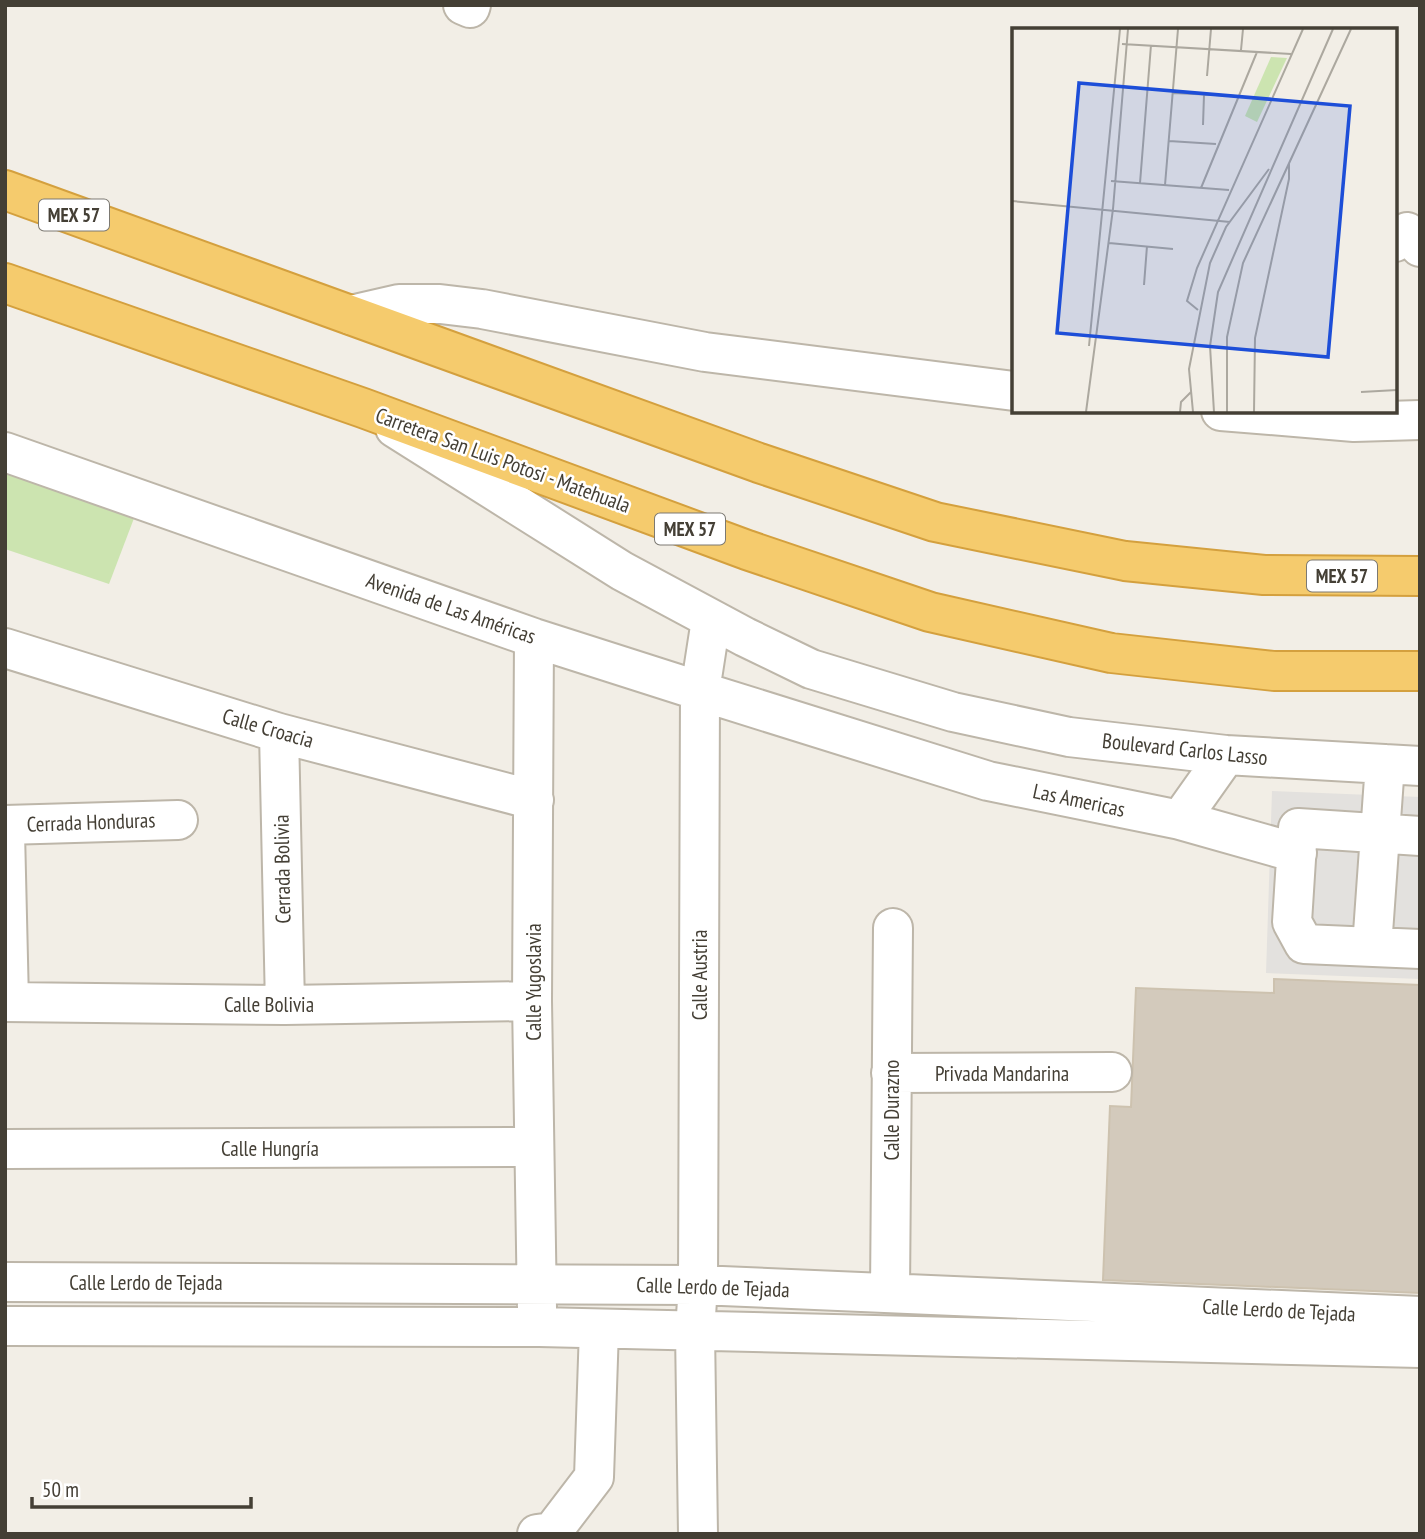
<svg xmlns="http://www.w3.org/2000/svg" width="1425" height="1539" font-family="'PT Sans Narrow',sans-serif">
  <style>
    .green { fill: #cce4b0 }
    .parking { fill: #e3e1de }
    .building { fill: #d3cabc; stroke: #cdc2af; stroke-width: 2 }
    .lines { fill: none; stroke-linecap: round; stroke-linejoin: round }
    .minor-casing { stroke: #bdb6a9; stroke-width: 42 }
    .highway-casing { stroke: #d4a03e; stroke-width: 42 }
    .minor { stroke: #fff; stroke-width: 38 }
    .highway { stroke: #f5cb6d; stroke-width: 38 }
    .labels { text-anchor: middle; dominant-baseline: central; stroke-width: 5; stroke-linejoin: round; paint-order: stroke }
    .shield { fill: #fff; stroke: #7c7972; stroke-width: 2 }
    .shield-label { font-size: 19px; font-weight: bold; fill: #443f35 }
    .street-label { font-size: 21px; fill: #443f35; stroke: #fff }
    .inset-road { fill: none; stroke: #aca89f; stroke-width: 2 }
    .view { fill: #1d4ed8; fill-opacity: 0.15; stroke: #1d4ed8; stroke-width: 3.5 }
    .inset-edge { fill: none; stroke: #443f35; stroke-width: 3.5 }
  </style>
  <rect width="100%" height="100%" fill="#f2eee6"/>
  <path class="green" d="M5,467L136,513L109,584L5,549Z"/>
  <path class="parking" d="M1272,791L1420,797V979L1266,973Z"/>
  <path class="building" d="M1274,979L1420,985V1293L1103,1280L1110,1106L1131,1107L1136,988L1274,993Z"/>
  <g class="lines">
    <defs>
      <path id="minor" d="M463,5L470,8L471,5
        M1395,242L1407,232L1420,247
        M351,315L399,304H440L482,309L705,352L1014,391
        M1221,411L1354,422L1420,420
        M395,428L622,571L745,637L811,669L953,712L1069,737L1226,755L1420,766
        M5,452L534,638L700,691L988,781L1180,820L1226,755
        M534,638L532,1001L537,1308
        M5,648L279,733L534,800
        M279,733L285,1005
        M1180,820L1297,853
        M5,825L178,820
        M5,832L9,1002
        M1420,836L1298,828L1292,922L1304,944L1420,949
        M1372,947L1385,764
        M5,1002L285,1005L532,1001
        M891,1073L1112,1072
        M5,1149L534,1147
        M5,1282L698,1285L1420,1316
        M890,1292L893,928
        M5,1326L539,1327L1420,1348
        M537,1534L552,1532L594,1477L599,1329
        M698,1534L695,1331L698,1285L700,691L711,620"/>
      <path id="highway" d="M5,190L759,463L935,522L1125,561L1264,575L1420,576
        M5,283L363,408L747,550L930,612L1111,653L1274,671H1420"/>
    </defs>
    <use href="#minor" class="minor-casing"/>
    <use href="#highway" class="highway-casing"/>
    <use href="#minor" class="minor"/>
    <use href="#highway" class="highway"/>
  </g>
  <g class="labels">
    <g class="shield">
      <rect x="39" y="199.5" width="70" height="31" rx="5"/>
      <rect x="655" y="513.5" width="70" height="31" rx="5"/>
      <rect x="1307" y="560.5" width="70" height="31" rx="5"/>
    </g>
    <g class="shield-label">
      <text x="74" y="215">MEX 57</text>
      <text x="690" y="529">MEX 57</text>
      <text x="1342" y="576">MEX 57</text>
    </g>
    <g class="street-label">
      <text transform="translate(503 460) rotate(20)">Carretera San Luis Potosi - Matehuala</text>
      <text transform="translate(451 608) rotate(19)">Avenida de Las Américas</text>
      <text transform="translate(268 728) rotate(16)">Calle Croacia</text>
      <text transform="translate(1185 749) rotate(6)">Boulevard Carlos Lasso</text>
      <text transform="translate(1079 800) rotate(12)">Las Americas</text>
      <text transform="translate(91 822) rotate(-2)">Cerrada Honduras</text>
      <text transform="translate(282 869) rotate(-91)">Cerrada Bolivia</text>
      <text transform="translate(699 975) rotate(-90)">Calle Austria</text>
      <text transform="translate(533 982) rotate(-90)">Calle Yugoslavia</text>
      <text x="269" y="1004">Calle Bolivia</text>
      <text x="1002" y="1073">Privada Mandarina</text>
      <text transform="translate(891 1110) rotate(-90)">Calle Durazno</text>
      <text x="270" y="1148">Calle Hungría</text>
      <text x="146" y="1282">Calle Lerdo de Tejada</text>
      <text transform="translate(713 1287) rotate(2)">Calle Lerdo de Tejada</text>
      <text transform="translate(1279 1310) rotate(3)">Calle Lerdo de Tejada</text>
    </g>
  </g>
  <g transform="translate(1012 28)">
    <rect width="385" height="385" fill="#f2eee6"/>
    <path d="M259,29L275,30L245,94L233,88Z" fill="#cce4b0"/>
    <path class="inset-road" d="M110,16L279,26M229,22L231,1M195,48L199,1M161,65L224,68M191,97L192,67M157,113L204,116M99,153L217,162M128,155L139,17M153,157L166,1M189,160L245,24M0,173L218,194M97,215L161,221M132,257L135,218M186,282L175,273L185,240L291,1M77,318L108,1M349,364L385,362M74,384L101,181L116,1M168,384L169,374L179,364M181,384L177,341L198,235L214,199L257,141M202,384L198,318L206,264L321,1M215,384V309L231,235L339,1M242,384L243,310L277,151V136"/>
    <path class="view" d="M67,55L338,78L316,329L45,305Z"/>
    <rect width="385" height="385" class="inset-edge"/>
  </g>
  <rect width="1425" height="1539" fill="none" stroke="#443f35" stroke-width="14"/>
  <path d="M32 1497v10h219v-10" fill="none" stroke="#443f35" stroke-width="3.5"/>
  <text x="42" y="1497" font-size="21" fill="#443f35" stroke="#ffffff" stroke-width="5" paint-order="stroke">50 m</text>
</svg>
